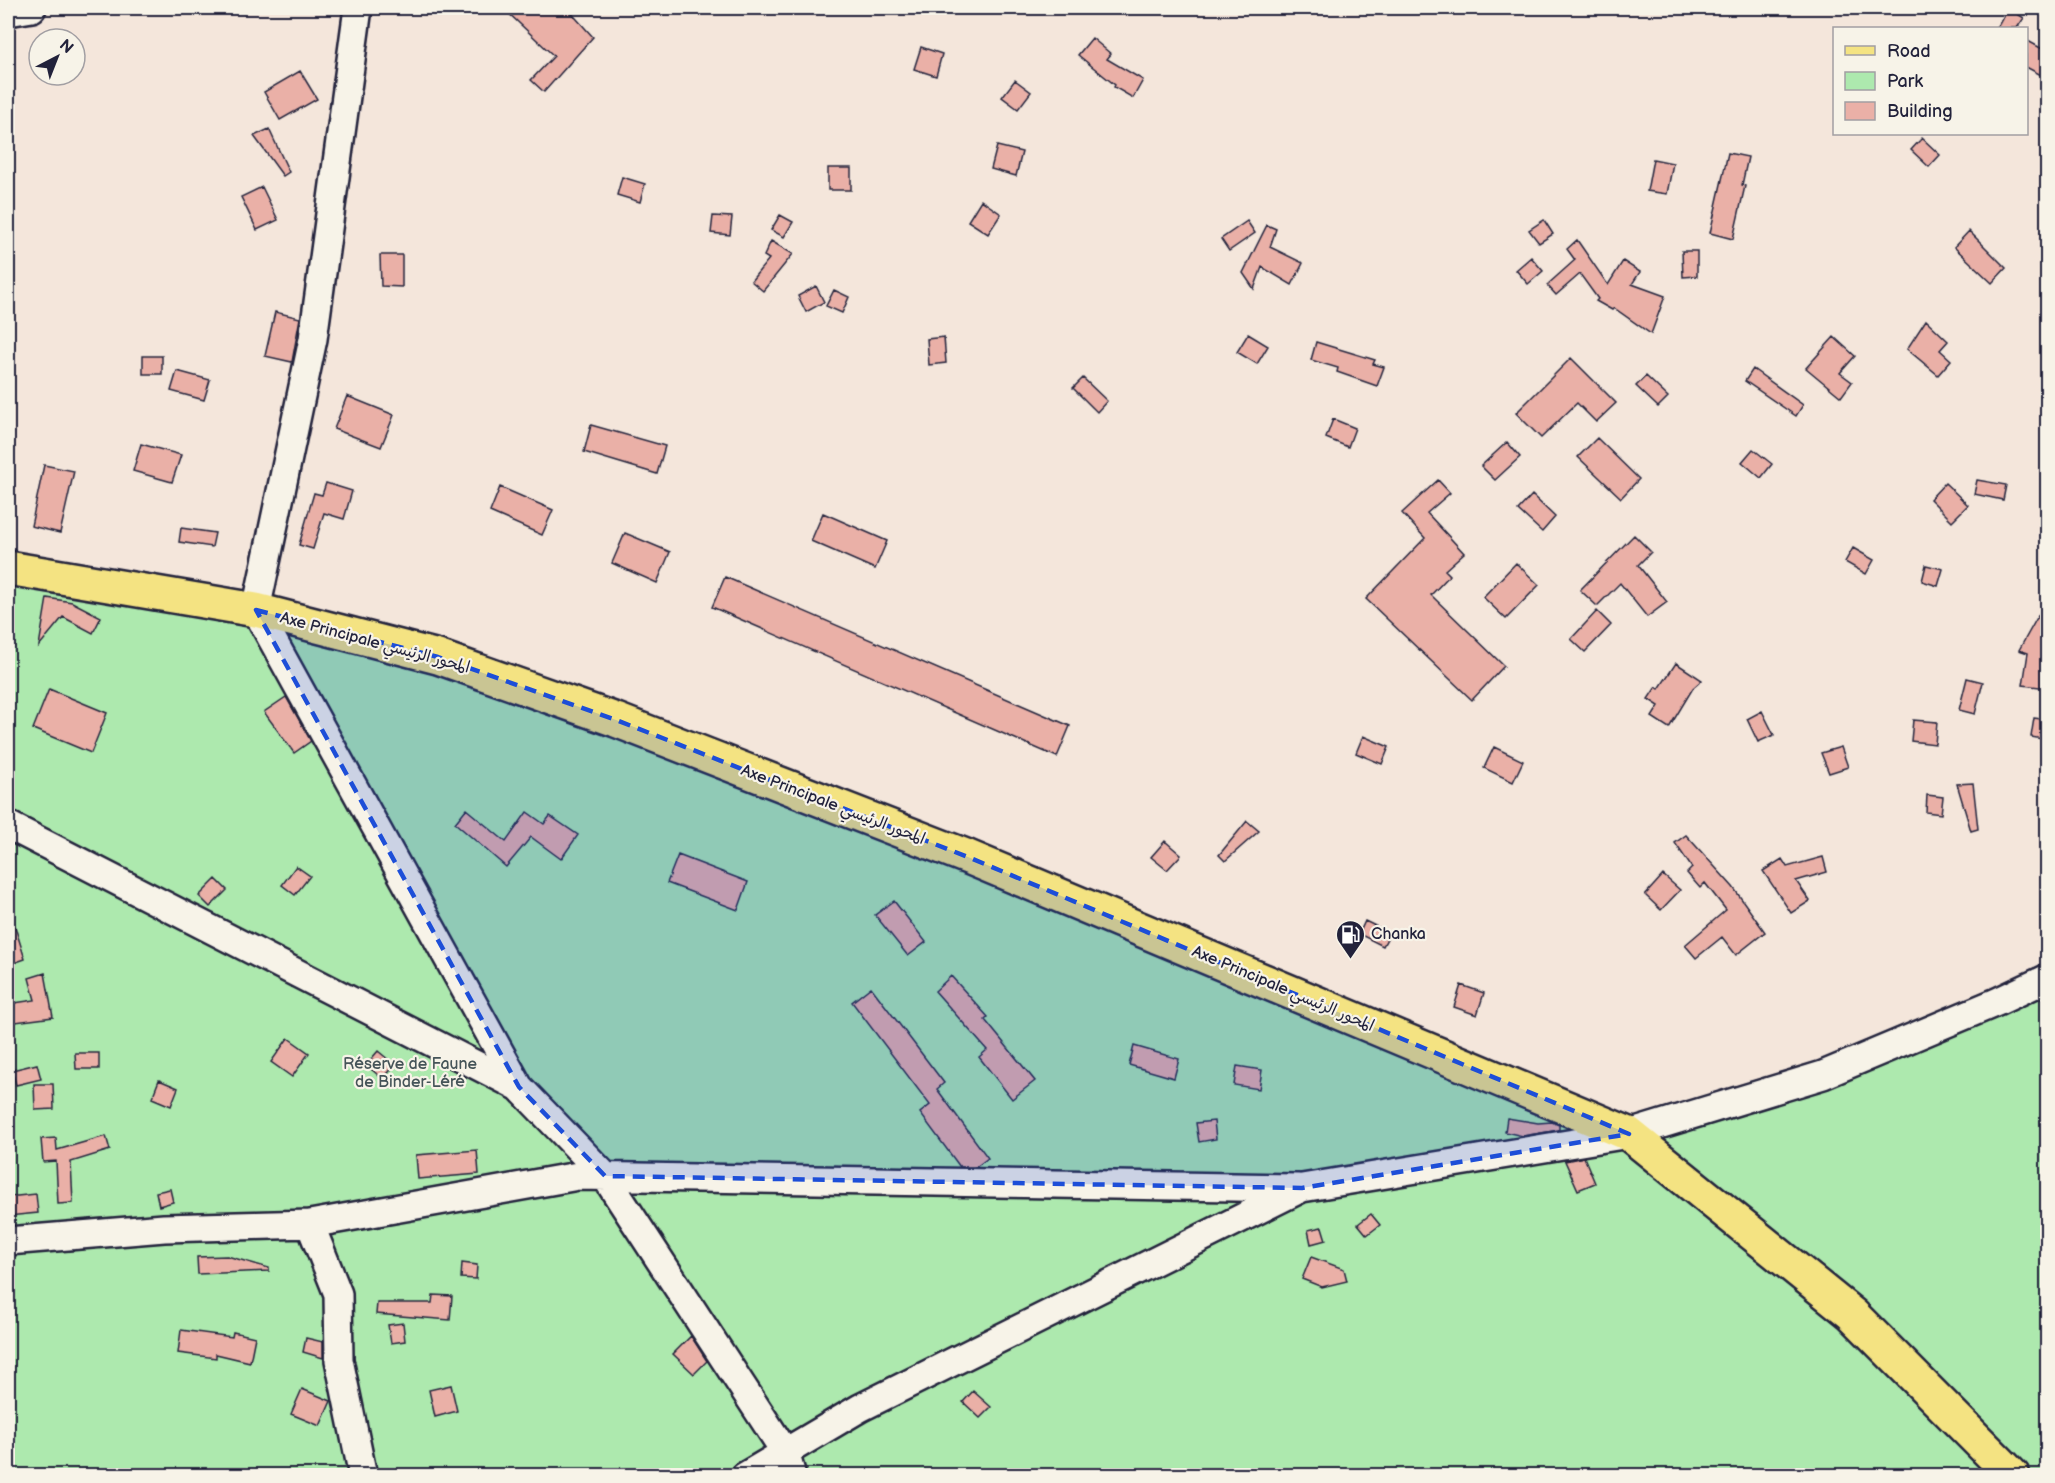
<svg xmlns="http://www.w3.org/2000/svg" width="2055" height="1483" font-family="'Balsamiq Sans','Playpen Sans Arabic',sans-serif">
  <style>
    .green { fill: #ade9ae; stroke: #688674; stroke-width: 1.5 }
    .building { fill: #eab0a7; stroke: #22223b; stroke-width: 1.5 }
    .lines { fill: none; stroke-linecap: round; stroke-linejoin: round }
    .minor-casing { stroke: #22223b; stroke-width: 32 }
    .major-casing { stroke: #22223b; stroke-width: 38 }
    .minor { stroke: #f7f3e8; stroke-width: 27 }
    .major { stroke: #f4e382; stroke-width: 33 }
    .marked { fill: #1d4ed8; fill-opacity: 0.2; stroke: #1d4ed8; stroke-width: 4.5; stroke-dasharray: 12 8; stroke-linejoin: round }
    .labels { text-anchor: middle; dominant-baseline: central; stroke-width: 4.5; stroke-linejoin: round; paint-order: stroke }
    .street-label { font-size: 16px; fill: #22223b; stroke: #f7f3e8 }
    .poi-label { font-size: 16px; fill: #22223b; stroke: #f7f3e8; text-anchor: start }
    .park-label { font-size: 16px; fill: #455458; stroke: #f7f3e8 }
  </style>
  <rect width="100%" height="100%" fill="#f4e6db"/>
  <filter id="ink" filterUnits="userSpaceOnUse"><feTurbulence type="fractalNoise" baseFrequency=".0167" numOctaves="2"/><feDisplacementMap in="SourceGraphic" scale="12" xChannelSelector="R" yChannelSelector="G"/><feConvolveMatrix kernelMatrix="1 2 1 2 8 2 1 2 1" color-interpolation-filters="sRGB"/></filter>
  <g filter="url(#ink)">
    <path class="green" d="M8,568L438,657L1629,1134L2047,978V1475H8Z"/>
    <path class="building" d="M503,8H567L593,37L544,92L531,80L554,56Z
      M2008,8L2024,18L2017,28H1997Z
      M1092,38L1111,54L1107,59L1143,80L1133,98L1114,87L1115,85L1078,55Z
      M2026,40L2048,52V68L2043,76L2026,67Z
      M921,47L942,54L936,76L914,69Z
      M300,71L317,99L280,120L264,92Z
      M1015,80L1031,92L1018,109L1002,97Z
      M269,129L289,172L283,176L254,136Z
      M1922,138L1940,155L1929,167L1911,150Z
      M997,146L1022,152L1016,176L991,169Z
      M1728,153L1748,157L1742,185L1745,186L1733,239L1710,233Z
      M1653,159L1673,163L1667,194L1647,191Z
      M828,168H851V190H828Z
      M622,177L645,184L640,202L617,195Z
      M262,187L278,220L257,230L241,197Z
      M981,200L1001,214L988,234L968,221Z
      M780,215L793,222L784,237L771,230Z
      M713,216L732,217L730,235L711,233Z
      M1544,220L1553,234L1539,243L1529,230Z
      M1247,221L1255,233L1229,251L1221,239Z
      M1267,225L1276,229L1270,247L1303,263L1292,285L1262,267L1254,289L1243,273Z
      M1969,231L2006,268L1992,283L1954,247Z
      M1577,240L1608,285L1623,261L1640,272L1632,284L1665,296L1651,334L1614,308L1612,310L1596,301L1598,299L1580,274L1556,295L1547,285L1575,260L1567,249Z
      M771,241L793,254L763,291L751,281L769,259L764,256Z
      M1682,251H1697V276L1683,277Z
      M380,255H402V287L381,286Z
      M1531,257L1543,271L1528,284L1516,270Z
      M816,286L824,302L806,312L798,296Z
      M834,290L849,297L842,313L826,306Z
      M275,312L300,318L292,362L265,356Z
      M1926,320L1948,341L1940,350L1951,360L1938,375L1907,349Z
      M1248,334L1268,346L1257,364L1237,352Z
      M944,337L946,363L929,365L927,339Z
      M1834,337L1855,356L1840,373L1852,382L1841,397L1806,368Z
      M1316,342L1375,360L1373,364L1384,367L1377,386L1337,372L1338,368L1311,360Z
      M143,356H162V374H143Z
      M1571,358L1616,403L1596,422L1577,403L1541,438L1516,413Z
      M1753,369L1803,405L1796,416L1745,381Z
      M177,371L210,380L204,400L171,391Z
      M1646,376L1668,397L1658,407L1636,386Z
      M1083,378L1107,401L1097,412L1073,388Z
      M347,396L394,415L381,447L334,429Z
      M1333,419L1355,428L1348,447L1326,438Z
      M591,425L665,446L657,474L584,452Z
      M1597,438L1639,479L1621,498L1578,457Z
      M1507,442L1520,457L1495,480L1481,466Z
      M141,444L181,455L172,482L133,471Z
      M1753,449L1772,464L1761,478L1742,462Z
      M44,465L74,471L60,533L31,526Z
      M1438,480L1450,493L1427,513L1464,553L1445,570L1450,575L1431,595L1504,666L1472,700L1366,599L1425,538L1402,513Z
      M1977,480L2006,485L2003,500L1974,494Z
      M326,483L352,491L344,519L324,513L313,549L299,545L314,493L322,495Z
      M1945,483L1968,505L1952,521L1930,499Z
      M500,487L553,510L542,535L490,512Z
      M1532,495L1555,517L1542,532L1518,510Z
      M823,513L887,541L875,569L811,541Z
      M181,528L215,533L212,547L179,542Z
      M625,533L670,552L657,583L612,563Z
      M1634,535L1651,552L1638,565L1667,602L1647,617L1620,583L1597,606L1580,590Z
      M1853,548L1874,560L1866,574L1845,562Z
      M1516,563L1539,585L1506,619L1483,597Z
      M1926,565L1943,569L1938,586L1922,581Z
      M725,577L1070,726L1057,757L712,607Z
      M47,598L72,602L101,617L93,633L63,617L39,646Z
      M2048,598V688L2023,685L2028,653L2019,650Z
      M1597,611L1611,625L1585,652L1571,639Z
      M1676,663L1702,680L1693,688L1669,728L1652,717L1659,706L1648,699L1656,687L1659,689Z
      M1967,678L1983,682L1975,714L1959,710Z
      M49,689L107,713L91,753L33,729Z
      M286,697L311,741L294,753L264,712Z
      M1762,711L1774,735L1758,742L1747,719Z
      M2034,718L2048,720V740L2031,737Z
      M1913,720L1937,722L1935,744L1911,741Z
      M1363,736L1389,747L1382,764L1356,753Z
      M1494,747L1523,761L1513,782L1484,768Z
      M1841,747L1848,767L1829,773L1821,753Z
      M1973,783L1978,829L1971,831L1957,784Z
      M1927,795L1943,797L1941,814L1926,812Z
      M466,809L506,842L527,812L544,824L550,816L578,835L561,859L531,837L506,867L455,823Z
      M1247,821L1259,831L1225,861L1219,855Z
      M1686,835L1733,887L1765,932L1736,955L1722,937L1696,958L1685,945L1726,910L1705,883L1700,888L1687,873L1692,868L1675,843Z
      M1165,841L1181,855L1167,870L1151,857Z
      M678,855L748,882L738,910L667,883Z
      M1823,857L1827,872L1796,881L1810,901L1791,913L1763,871L1782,859L1787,867Z
      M296,866L310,876L295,895L282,885Z
      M1663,875L1680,890L1661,910L1645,895Z
      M216,879L227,890L210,907L199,896Z
      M894,901L926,942L908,956L875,915Z
      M8,914H11L25,959L8,965Z
      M1365,921L1390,933L1383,946L1359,934Z
      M45,973L53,1017L8,1023V1004L35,1000L29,978Z
      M951,976L988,1017L985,1020L1035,1081L1012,1099L979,1057L987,1050L935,991Z
      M1461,985L1484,993L1477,1015L1454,1007Z
      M871,987L944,1083L937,1089L988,1158L976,1167H960L920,1113L930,1105L852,1002Z
      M288,1038L309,1053L292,1077L271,1062Z
      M1134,1046L1179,1059L1174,1078L1129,1065Z
      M378,1051L395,1065L383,1079L366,1065Z
      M75,1053H99V1069H76Z
      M37,1064L41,1079L16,1085L12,1070Z
      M1237,1066L1262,1070L1259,1089L1234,1085Z
      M159,1080L178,1088L171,1106L152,1098Z
      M34,1084H53L54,1109L35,1110Z
      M1507,1118L1538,1123L1552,1122L1559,1125V1130L1523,1136L1505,1132Z
      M1214,1121L1216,1139L1199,1142L1196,1123Z
      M106,1136L110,1150L71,1162L73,1203L58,1204L56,1161L43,1162L41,1139L56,1138L57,1150Z
      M477,1150L479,1174L418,1179L416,1155Z
      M1584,1157L1595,1183L1578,1190L1565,1161Z
      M170,1189L173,1202L159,1206L156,1192Z
      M36,1194L38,1213L8,1216V1197Z
      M1371,1214L1380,1225L1367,1235L1358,1224Z
      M1322,1227L1326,1240L1311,1244L1308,1230Z
      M227,1256L269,1268V1271L198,1274L197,1257Z
      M1311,1257L1344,1269L1347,1281L1322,1287L1302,1279Z
      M462,1263L477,1265L476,1279L461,1278Z
      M433,1295L452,1296L450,1320L376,1314L377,1303H432Z
      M403,1323L405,1341L391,1343L388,1325Z
      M181,1330L232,1337L233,1332L255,1337L250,1362L216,1354V1358L178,1353Z
      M691,1336L707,1361L694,1374L673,1354Z
      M306,1338L323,1342V1358L303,1352Z
      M451,1385L457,1411L435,1417L429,1390Z
      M302,1389L331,1401L320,1426L291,1414Z
      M973,1391L991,1407L980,1418L963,1402Z"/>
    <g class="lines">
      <defs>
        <path id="minor" d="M358,8L313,339L256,610L519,1087
          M8,12L32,8
          M8,825L519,1087L605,1176L785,1452L792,1476
          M310,1224L338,1294L339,1360L363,1476
          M8,1241L164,1228L310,1224L578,1176L1298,1188
          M745,1476L860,1408L1302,1188L1629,1134L1823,1075L1997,1002L2048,978"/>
        <path id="major" d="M8,568L256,610L438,657L616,720L968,857L1629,1134L1852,1314L2013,1476"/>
      </defs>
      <use href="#minor" class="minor-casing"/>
      <use href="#major" class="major-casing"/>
      <use href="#minor" class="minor"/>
      <use href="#major" class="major"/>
    </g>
  </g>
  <path class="marked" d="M256,610L438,657L616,720L968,857L1629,1134L1302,1188L605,1176L519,1087Z"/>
  <defs>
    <symbol id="fuel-pin" viewBox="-11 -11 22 30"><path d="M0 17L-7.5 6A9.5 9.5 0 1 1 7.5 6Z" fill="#22223b" stroke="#f7f3e8"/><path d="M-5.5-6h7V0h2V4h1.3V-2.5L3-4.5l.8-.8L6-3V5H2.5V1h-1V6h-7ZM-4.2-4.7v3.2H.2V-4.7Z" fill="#fff"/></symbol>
  </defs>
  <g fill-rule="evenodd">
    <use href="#fuel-pin" x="1334" y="918" width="33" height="45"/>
  </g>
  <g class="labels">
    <g class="street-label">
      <text transform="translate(375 643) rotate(15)">Axe Principale المحور الرئيسي</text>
      <text transform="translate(833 805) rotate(21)">Axe Principale المحور الرئيسي</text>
      <text transform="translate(1283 989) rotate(23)">Axe Principale المحور الرئيسي</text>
    </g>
    <g class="poi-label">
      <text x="1371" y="934">Chanka</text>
    </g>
    <g class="park-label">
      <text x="410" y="1064">Réserve de Faune<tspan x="410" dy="18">de Binder-Léré</tspan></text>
    </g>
  </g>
  <rect width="2055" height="1483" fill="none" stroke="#f7f3e8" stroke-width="30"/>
  <rect x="15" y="15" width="2025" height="1453" fill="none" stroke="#22223b" stroke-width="2" filter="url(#ink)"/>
  <rect x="1833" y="27" width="195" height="108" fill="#f7f3e8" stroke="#a29fa3" stroke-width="1.5"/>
  <rect x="1845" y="46" width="30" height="9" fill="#f4e382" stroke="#a29fa3" stroke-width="1.5"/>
  <text x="1887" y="57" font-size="18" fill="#22223b">Road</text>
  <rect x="1845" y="72" width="30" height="18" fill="#ade9ae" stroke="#a29fa3" stroke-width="1.5"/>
  <text x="1887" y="87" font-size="18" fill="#22223b">Park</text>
  <rect x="1845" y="102" width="30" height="18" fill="#eab0a7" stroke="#a29fa3" stroke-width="1.5"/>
  <text x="1887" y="117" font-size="18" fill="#22223b">Building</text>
  <g transform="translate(57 57) rotate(42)"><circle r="28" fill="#f7f3e8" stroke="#a29fa3" stroke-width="1.5"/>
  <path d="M0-4.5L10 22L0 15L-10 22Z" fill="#22223b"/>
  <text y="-9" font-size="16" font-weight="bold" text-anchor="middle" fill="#22223b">N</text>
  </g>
</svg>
